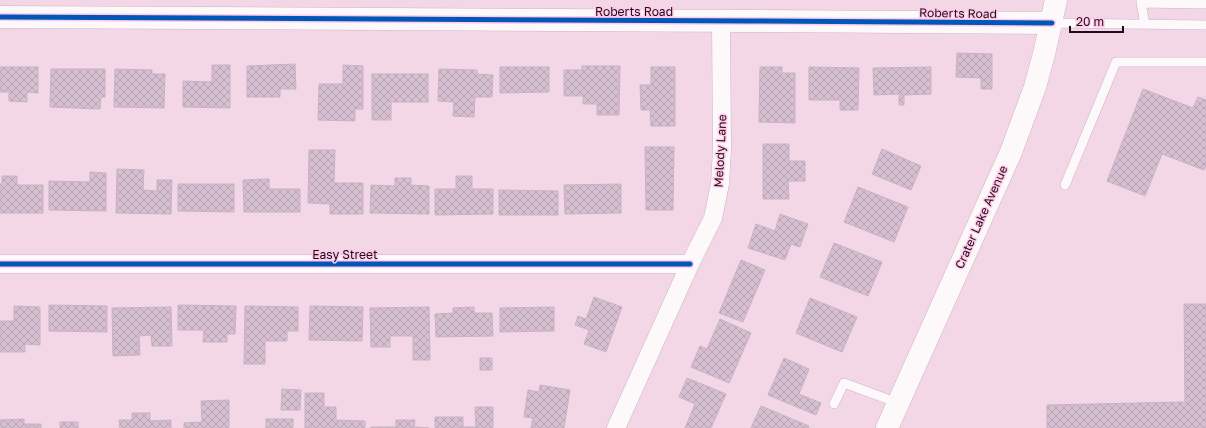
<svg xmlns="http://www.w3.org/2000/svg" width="1206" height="428" font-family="'Golos Text',sans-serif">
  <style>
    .building { fill: url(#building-cross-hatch); stroke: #c9b2c5 }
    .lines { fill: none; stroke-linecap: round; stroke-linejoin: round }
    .service-casing { stroke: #ceb3c3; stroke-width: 10 }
    .minor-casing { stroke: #ceb3c3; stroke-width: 19 }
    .tertiary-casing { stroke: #ceb3c3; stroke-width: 23 }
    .secondary-casing { stroke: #ceb3c3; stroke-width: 23 }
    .service { stroke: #fdf9fb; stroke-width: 9 }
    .minor { stroke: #fdf9fb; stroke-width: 18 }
    .tertiary { stroke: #fdf9fb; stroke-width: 22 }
    .secondary { stroke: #fdf9fb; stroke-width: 22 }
    .cycleway-casing { stroke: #fecce8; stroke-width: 8 }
    .cycleway { stroke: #0057b8; stroke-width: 5 }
    .labels { text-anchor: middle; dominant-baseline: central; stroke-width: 3; stroke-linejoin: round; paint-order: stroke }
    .street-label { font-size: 12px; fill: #25091b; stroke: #fecce8 }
  </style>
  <defs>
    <pattern id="building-cross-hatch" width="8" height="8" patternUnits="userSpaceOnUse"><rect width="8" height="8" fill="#d7bfd2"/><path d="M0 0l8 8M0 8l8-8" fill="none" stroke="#b8a3b4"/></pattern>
  </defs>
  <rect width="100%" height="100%" fill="#f3d7e7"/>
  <path class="building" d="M957,53L992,54V89H981V78L956,77Z
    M295,64L296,89H280V97H247V66Z
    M212,65H230V108L183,107V81L212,82Z
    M343,65L363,66V109H355V121L318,120L319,84H343Z
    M582,66H620L619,115H597V104H583V96H564V70H582Z
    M0,67H38V93L27,92V102L9,101V92H0Z
    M500,67H549V92L500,93Z
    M651,67H675V126H651L650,110H641L640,85H651Z
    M760,67H782V73H795V123L759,122Z
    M809,67L859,68L858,110H840V100H809Z
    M931,67V94L904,95V105H899V94L874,95L873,68Z
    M51,69H105V97H101L100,109L50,107Z
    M115,69L152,70V74H165L164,108L114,107Z
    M439,69L477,70V74L493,75L492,97H475L474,117L453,116L454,102L438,101Z
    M372,74H428V102H391V120H372Z
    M1143,89L1193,108L1198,97L1206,100V166L1204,170L1162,154L1145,196L1107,181Z
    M763,144H789V161H805V181H788L789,199H763Z
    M645,147H674L673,210H646Z
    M882,149L921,166L911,190L872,174Z
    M309,150H335L334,183H363V214H330V204L308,203Z
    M117,169L144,170L143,190L157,191V180H172L171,214L116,213Z
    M90,172L106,173V211L49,210V181L90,182Z
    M2,176H17V185H43V213H0V184H2Z
    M456,176H472V189H493V214L435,215V189H456Z
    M395,178H411V185L429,186V214L370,213L371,185L395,186Z
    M269,179V189H300V212H244L243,180Z
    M178,184H234V212L178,211Z
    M621,184V213L565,214L564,185Z
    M858,187L908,207L894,242L844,222Z
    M499,190L558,191V215H499Z
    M780,214L808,224L800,247L791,244L785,260L748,248L756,224L775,231Z
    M834,243L882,262L868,296L820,277Z
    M741,260L765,270L743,322L719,313Z
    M594,297L622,307L606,352L584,344L589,330L575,325L578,316L586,319Z
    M810,298L857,317L842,352L796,333Z
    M1184,304H1206V428H1047V405L1185,402Z
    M49,305L107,306V332L49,331Z
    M178,305L236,306L235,334H227V342H203L204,330H178Z
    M14,306L40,307V345L25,344V352H0V321H14Z
    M245,306L298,307V331H287V341H265V364H244Z
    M310,306L363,307L362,341L309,340Z
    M171,307L172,346H152L151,335L139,336L140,355L113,356L112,308Z
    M429,307L430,360H413V336H390V347H371L370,308Z
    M474,307V313H492L493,336L436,337L435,314L453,313V308Z
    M554,307V331L500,332V308Z
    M720,319L751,333L729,383L691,367L700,346L707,349Z
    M480,358H492V370H480Z
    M784,358L809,369L799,394L821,403L816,415L768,395Z
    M687,378L726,394L711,428H685L695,404L679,397Z
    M540,385L570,390L564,428H531L533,418L524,417L528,390L539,392Z
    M282,389L301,390L300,410H281Z
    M305,393H324V407H336V420L365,421V428H305Z
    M229,400V428H184V423L202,422L201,401Z
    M761,406L809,426L808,428H751Z
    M475,407H493V428H435V417H463V427H476Z
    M132,413H150V421L171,420V428H120L119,420H132Z
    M24,419V424H41V428H0V420Z
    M266,419H293V428H266Z
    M396,420H415L414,427L429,428H371V427H396Z
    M60,422H78V428H60Z"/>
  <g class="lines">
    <defs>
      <path id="service" d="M1141,0V3L1206,4
        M1141,3L1145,24
        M1052,23L1206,25
        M1065,185L1116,62H1206
        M834,404L844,383L898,403"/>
      <path id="minor" d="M0,264H690
        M616,428L690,264L713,218L720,184L722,149L721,21"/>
      <path id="tertiary" d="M0,17L750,21L1052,23"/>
      <path id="secondary" d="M887,428L1011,152L1035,87L1044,54L1056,0"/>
    </defs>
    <use href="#service" class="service-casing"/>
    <use href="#minor" class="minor-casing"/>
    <use href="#tertiary" class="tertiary-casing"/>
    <use href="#secondary" class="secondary-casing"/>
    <use href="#service" class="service"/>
    <use href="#minor" class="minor"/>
    <use href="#tertiary" class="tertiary"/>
    <use href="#secondary" class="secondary"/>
    <defs>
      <path id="cycleway" d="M0,17L750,21L1052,23
        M0,264H690"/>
    </defs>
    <use href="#cycleway" class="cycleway-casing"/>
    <use href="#cycleway" class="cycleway"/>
  </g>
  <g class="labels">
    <g class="street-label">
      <text x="634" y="11">Roberts Road</text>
      <text transform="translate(958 13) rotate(1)">Roberts Road</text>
      <text transform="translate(720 151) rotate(-87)">Melody Lane</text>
      <text transform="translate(981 217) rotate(-66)">Crater Lake Avenue</text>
      <text x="345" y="254">Easy Street</text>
    </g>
  </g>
  <path d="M1070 26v6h53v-6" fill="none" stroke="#25091b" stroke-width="2"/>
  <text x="1076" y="26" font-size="12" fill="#25091b" stroke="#fecce8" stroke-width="3" paint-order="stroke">20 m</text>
</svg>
